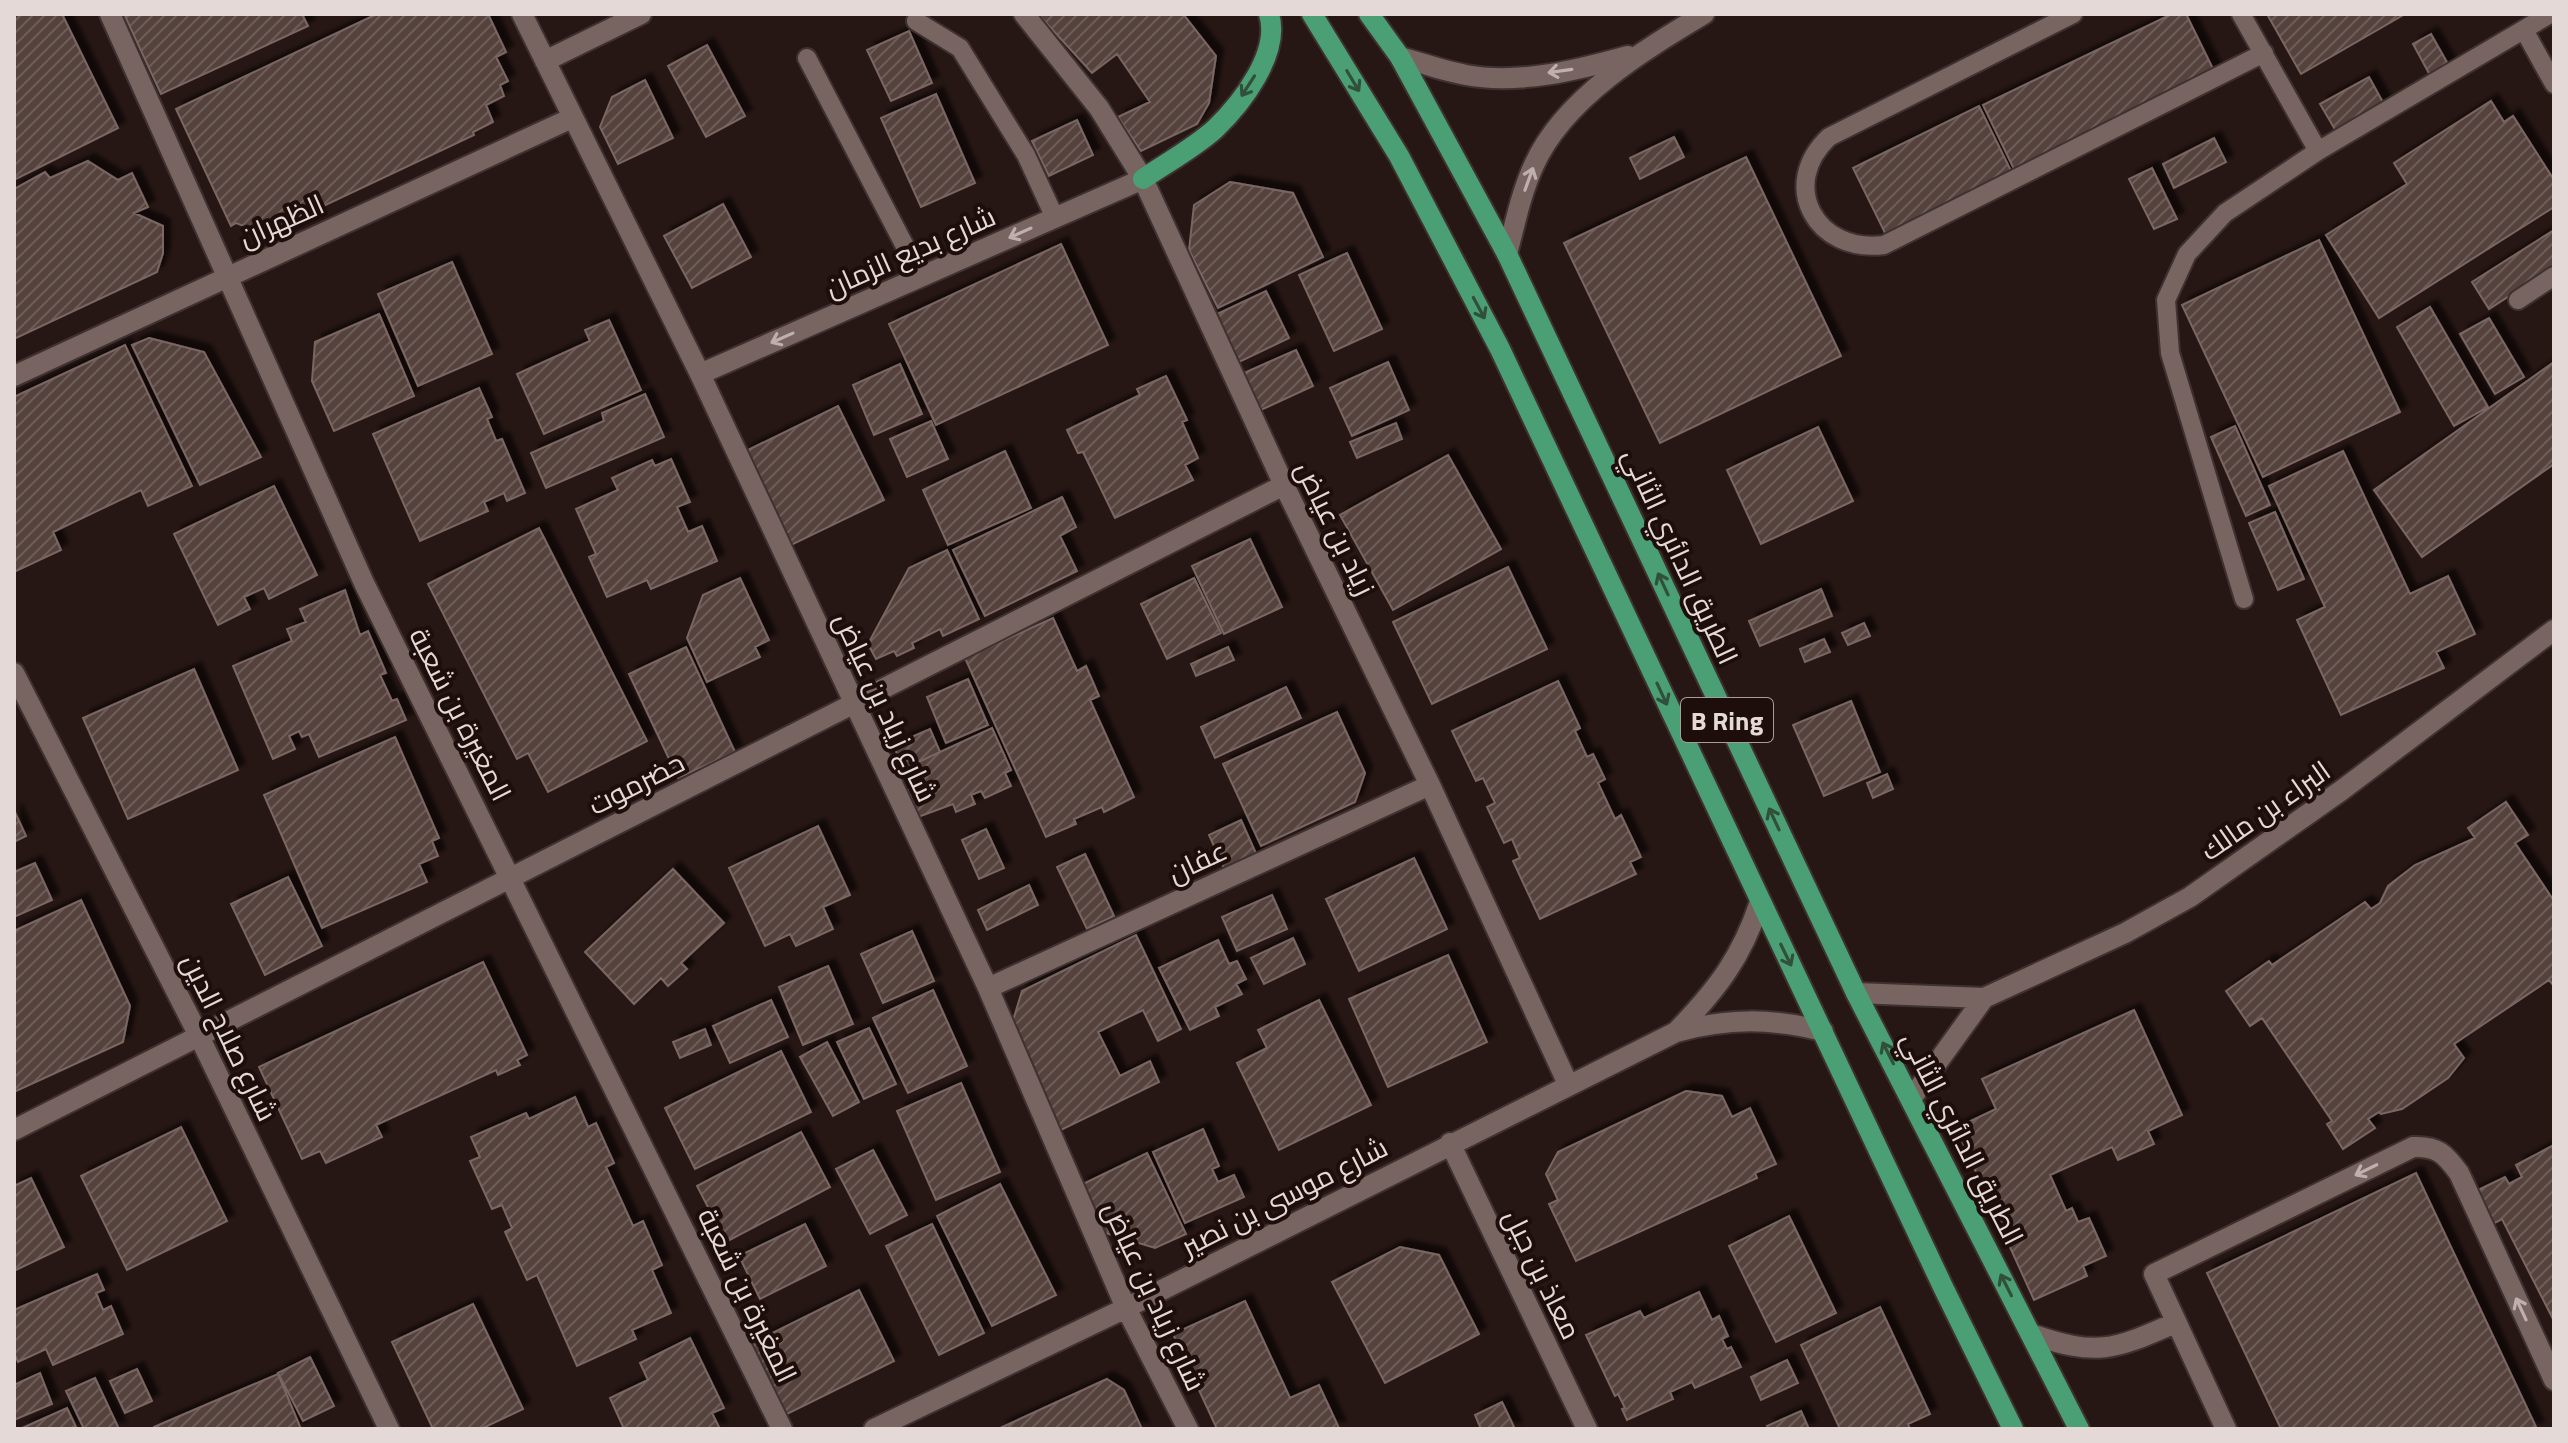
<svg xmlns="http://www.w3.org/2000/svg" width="2568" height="1443" font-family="'Titillium Web',Cairo,sans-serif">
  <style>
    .building { fill: url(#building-hatch); stroke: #7a6662; stroke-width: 2; filter: url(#shadow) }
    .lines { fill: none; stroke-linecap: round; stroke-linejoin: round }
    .lane-casing { stroke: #3e3231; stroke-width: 22 }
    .street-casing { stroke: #3e3231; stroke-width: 24 }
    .primary-casing { stroke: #3e3231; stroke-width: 24 }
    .lane { stroke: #786460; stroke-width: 18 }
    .street { stroke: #786460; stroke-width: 20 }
    .primary { stroke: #4a9f74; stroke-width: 20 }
    .oneway { stroke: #bfb0ad }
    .oneway2 { stroke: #314f3a }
    .labels { text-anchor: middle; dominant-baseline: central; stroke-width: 8; stroke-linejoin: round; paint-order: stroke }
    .shield { fill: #1d0e0b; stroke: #a99c9a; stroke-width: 2 }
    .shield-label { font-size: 26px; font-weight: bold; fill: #e5d9d7 }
    .street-label { font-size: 28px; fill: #e5d9d7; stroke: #1d0e0b }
  </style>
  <defs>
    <pattern id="building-hatch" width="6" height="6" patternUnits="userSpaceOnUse" patternTransform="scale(2)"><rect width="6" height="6" fill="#55423e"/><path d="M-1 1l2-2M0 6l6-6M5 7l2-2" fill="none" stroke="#6d5d59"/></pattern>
    <filter id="shadow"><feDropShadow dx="7" dy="-7" stdDeviation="2" flood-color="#0009"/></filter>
  </defs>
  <rect width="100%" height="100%" fill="#271714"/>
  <path class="building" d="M15,14H62L118,128L14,180Z
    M124,14H302L308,26L161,94Z
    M377,14H488L506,52L496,57L508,81L500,85L504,96L486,105L493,122L473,132L474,135L283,225L280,222L260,232L236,223L231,226L176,109Z
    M1038,14H1183L1216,56L1209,103L1197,124L1141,151L1118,117L1150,102L1117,54L1092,73Z
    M2172,14H2186L2215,73L2014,169L1983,105Z
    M2267,14H2405L2301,74Z
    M909,31L932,83L891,101L867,50Z
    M2431,34L2449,66L2431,77L2413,44Z
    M707,45L745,116L706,137L668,66Z
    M2369,77L2385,106L2337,133L2320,104Z
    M645,80L673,138L618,164L600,127L612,97Z
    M936,94L975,183L921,207L881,118Z
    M2491,101L2504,122L2513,116L2554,180V207L2379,318L2326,235L2407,184L2394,163Z
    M1979,106L2014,177L1888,239L1853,168Z
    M1077,120L1093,155L1049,176L1032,141Z
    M1674,137L1684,157L1640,179L1630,158Z
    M2214,138L2226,162L2174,188L2163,164Z
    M1746,157L1841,356L1660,443L1564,243Z
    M88,161L118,180L132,173L148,207L134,213L163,226V253L157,272L14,339V189L45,172L50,178Z
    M2152,168L2177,219L2154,229L2129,179Z
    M1230,182L1293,193L1323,257L1218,308L1189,250L1194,205Z
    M723,204L751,257L692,288L664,236Z
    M2554,230V267L2489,309L2472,282Z
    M2319,240L2400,412L2263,477L2182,305Z
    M1061,244L1108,345L936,425L889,324Z
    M1347,253L1382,329L1334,351L1299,275Z
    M452,262L492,354L418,386L378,294Z
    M1266,291L1289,338L1237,363L1213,316Z
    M2430,307L2488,407L2454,426L2397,327Z
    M379,314L414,396L334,431L312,381L315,342Z
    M2489,318L2524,377L2495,394L2460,334Z
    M609,320L641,390L544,434L517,374L590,341L585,330Z
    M149,338L204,352L261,457L200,485L132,345Z
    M125,345L192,486L148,506L141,490L53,532L61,550L14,572V397Z
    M1296,350L1313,386L1261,410L1244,373Z
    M1388,362L1409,410L1352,436L1330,388Z
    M2554,362V464L2422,557L2374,490Z
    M900,364L922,414L874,435L853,385Z
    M1166,376L1187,420L1182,422L1198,458L1185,465L1193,480L1115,518L1083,452L1078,453L1067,430L1140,395L1137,389Z
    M479,388L492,417L487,419L496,441L502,439L525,493L507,501L504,493L484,502L488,511L420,541L373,434Z
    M645,394L664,437L546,488L531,453L604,421L602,413Z
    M838,406L884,500L789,546L744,452Z
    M931,421L948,459L907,477L890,439Z
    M1396,423L1402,439L1357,458L1350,442Z
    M2235,426L2270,505L2246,516L2211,437Z
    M1818,427L1853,501L1761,544L1727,470Z
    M1005,451L1031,508L948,545L923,490Z
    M2343,451L2410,594L2448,576L2475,634L2436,652L2444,668L2341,715L2297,620L2325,607L2269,486Z
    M1448,455L1501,549L1393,610L1340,515Z
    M671,459L690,502L677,507L688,532L702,526L717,561L651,589L647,580L607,597L589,557L596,554L576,509L618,490L612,478L652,460L655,466Z
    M274,486L317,575L269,599L264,588L244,597L250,609L218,625L174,534Z
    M1062,497L1076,527L1060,536L1077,571L985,616L953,550Z
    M2275,512L2304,579L2278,590L2249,523Z
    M539,528L647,741L548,792L528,753L517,759L428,584Z
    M1250,539L1282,607L1224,634L1192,566Z
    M947,550L979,619L943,636L940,629L912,643L914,648L897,656L894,651L876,659L868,644L909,568Z
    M1508,567L1547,649L1432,704L1393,622Z
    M740,578L769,640L755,647L760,657L707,682L687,638L703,595Z
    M1194,578L1221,633L1167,659L1141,604Z
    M1821,589L1832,616L1760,646L1749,621Z
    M345,590L360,635L368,631L386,673L380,675L392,701L397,699L406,720L319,757L309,734L302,737L299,731L289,736L295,749L273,759L233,666L292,641L287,629L306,622L300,609Z
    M1053,618L1077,671L1086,666L1099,696L1090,700L1134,797L1104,812L1102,807L1074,819L1076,824L1046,837L965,658Z
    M1864,623L1870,636L1848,645L1842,633Z
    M1824,639L1830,652L1805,662L1800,649Z
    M686,647L735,752L678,778L629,674Z
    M1228,647L1234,660L1196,676L1191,664Z
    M194,669L238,770L128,819L83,718Z
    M968,679L988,725L946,743L927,697Z
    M1558,681L1580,728L1575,731L1587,757L1593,754L1605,779L1598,783L1615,819L1621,815L1641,857L1630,862L1636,874L1540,919L1513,861L1520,858L1512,839L1504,843L1487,807L1495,803L1483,778L1476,781L1452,731Z
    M1286,687L1301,718L1215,758L1201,727Z
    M1851,701L1880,772L1824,796L1793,725Z
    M1337,712L1365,773L1355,802L1261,846L1223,764Z
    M992,728L1011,770L1005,773L1011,786L985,798L981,791L971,795L975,804L956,812L953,804L910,820L899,795L910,789L901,770Z
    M930,729L940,752L904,769L893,745Z
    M395,737L439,838L432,841L438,856L419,864L427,882L322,928L264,795Z
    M1887,774L1893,789L1873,798L1867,783Z
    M2506,802L2528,835L2515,843L2554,901V986L2549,980L2454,1044L2464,1058L2448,1078L2402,1109L2381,1114L2379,1112L2368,1119L2375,1128L2343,1149L2327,1124L2332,1121L2262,1018L2250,1026L2226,991L2269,961L2272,965L2365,902L2371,909L2380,903L2388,886L2415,865L2475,838L2468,828Z
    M14,810L26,836L14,842Z
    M1241,820L1258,858L1226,873L1209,835Z
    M818,826L850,895L823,907L833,929L796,946L790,934L765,946L729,868Z
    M986,829L1004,868L979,879L962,840Z
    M1085,854L1114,916L1087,929L1057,867Z
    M1414,858L1447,929L1359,971L1326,899Z
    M35,863L52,900L14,917V872Z
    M673,869L724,923L681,963L687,969L668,986L661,978L634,1004L585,952Z
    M288,877L322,946L265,975L231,904Z
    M1029,885L1038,905L987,930L978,910Z
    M1272,895L1287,929L1237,951L1222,917Z
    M81,900L130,1006L123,1042L14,1092V931Z
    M912,931L934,981L883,1003L861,954Z
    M1136,935L1181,1029L1158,1041L1143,1010L1098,1032L1120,1076L1150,1061L1159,1082L1061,1130L1011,1027L1022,991Z
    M1293,938L1305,964L1264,984L1251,958Z
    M1218,940L1229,964L1237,961L1246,979L1236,984L1242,994L1215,1007L1219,1016L1190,1030L1159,968Z
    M1448,955L1487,1042L1388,1087L1349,999Z
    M483,962L527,1055L517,1060L520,1065L498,1075L496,1070L376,1125L382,1137L326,1163L320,1151L302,1159L259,1067Z
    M828,966L853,1024L803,1045L779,987Z
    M933,990L967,1066L908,1093L873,1018Z
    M771,1000L788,1037L730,1063L713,1026Z
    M1319,1000L1371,1105L1279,1150L1237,1063L1267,1048L1258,1030Z
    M2134,1010L2182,1115L2148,1131L2154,1144L2118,1160L2112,1147L2050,1175L2066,1211L2072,1208L2078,1222L2089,1218L2106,1256L2083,1266L2087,1276L2034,1300L1956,1128L1996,1109L1982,1079Z
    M869,1028L896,1084L864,1099L837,1042Z
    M705,1029L711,1045L680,1058L673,1042Z
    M827,1042L859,1102L833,1116L800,1057Z
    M781,1051L811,1112L695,1169L665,1108Z
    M961,1083L1000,1172L936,1200L897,1111Z
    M1686,1091L1722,1096L1732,1117L1750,1108L1776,1164L1755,1173L1757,1178L1576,1261L1549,1204L1558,1200L1546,1174L1558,1152Z
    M575,1097L588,1127L596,1123L614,1163L606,1167L633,1226L643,1221L662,1265L652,1270L671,1313L632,1330L636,1339L577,1366L537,1275L527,1280L505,1232L512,1228L502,1205L492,1209L470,1161L480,1157L471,1137L526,1113L529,1119Z
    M181,1127L227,1221L127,1270L81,1176Z
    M1203,1129L1219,1166L1212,1169L1218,1182L1234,1175L1244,1197L1185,1223L1153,1152Z
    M801,1132L830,1187L726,1242L697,1186Z
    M2554,1145V1321L2502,1219L2489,1226L2472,1193L2505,1177L2509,1184L2522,1177L2516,1165Z
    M873,1150L907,1215L870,1234L836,1169Z
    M1147,1153L1186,1234L1155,1248L1105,1233L1081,1185Z
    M2416,1173L2537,1429H2281L2207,1273Z
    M31,1178L64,1247L14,1271V1186Z
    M1000,1184L1056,1295L992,1326L937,1216Z
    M1789,1216L1836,1313L1776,1342L1729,1246Z
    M805,1224L826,1266L760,1299L739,1256Z
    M932,1224L984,1333L939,1355L886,1246Z
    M1400,1247L1439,1255L1479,1334L1385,1383L1332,1282Z
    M97,1274L104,1290L96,1293L103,1310L111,1306L123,1334L53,1365L46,1349L18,1362L14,1353V1310Z
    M859,1290L894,1361L779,1418L744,1347Z
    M1699,1292L1712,1320L1719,1316L1728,1336L1722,1339L1727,1349L1731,1347L1741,1367L1695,1388L1692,1382L1670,1392L1673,1399L1627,1420L1622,1409L1625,1408L1618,1394L1615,1396L1586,1335L1640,1311L1644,1318Z
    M1245,1301L1290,1398L1319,1385L1339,1428L1217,1429L1173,1334Z
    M473,1304L523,1409L481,1429H433L392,1342Z
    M1880,1307L1930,1414L1908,1424L1910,1429H1840L1801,1345Z
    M690,1338L724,1408L712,1413L720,1429H624L610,1398L648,1380L640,1363Z
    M310,1357L334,1406L303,1421L278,1373Z
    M1787,1360L1798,1383L1761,1400L1751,1377Z
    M137,1369L152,1401L125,1413L110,1381Z
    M40,1373L52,1404L14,1420V1385Z
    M278,1374L301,1429H154V1427Z
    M95,1378L119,1429H84L66,1391Z
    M1107,1379L1124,1390L1142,1429H998Z
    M1502,1402L1515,1429H1481L1475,1415Z
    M67,1408L77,1429H20Z
    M1801,1411L1809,1429H1769L1767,1426Z"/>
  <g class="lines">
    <defs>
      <path id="lane" d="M2073,14L1829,137C1778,185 1816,254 1884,245L2264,53
        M2241,14L2318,151L2225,213L2187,254L2166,300L2170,353L2244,599
        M916,21L960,48L1026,155L1055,218
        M2524,30L2554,84
        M807,58L921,277
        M2318,151L2550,14
        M2518,300L2554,276"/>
      <path id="street" d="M110,14L364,583L782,1429
        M522,14L700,374L988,988L1126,1308L1188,1429
        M1024,14L1099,108L1143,179L1284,485L1430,785L1568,1084
        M1400,57C1422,63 1444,71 1466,75C1518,85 1578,70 1628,56
        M545,61L641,14
        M1507,254C1515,224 1521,193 1534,165C1564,98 1644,50 1704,14
        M700,374L1143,179
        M14,376L572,118
        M14,673L199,1036L389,1429
        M988,988L1430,785
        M1856,993L1984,998L2125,933L2190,897L2342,790L2554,630
        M1676,1032C1717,989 1741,959 1760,902
        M1911,1099L1984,998
        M14,1130L1284,485
        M1450,1143L1587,1429
        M2031,1334C2098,1357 2113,1350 2175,1323
        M874,1429L1126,1308L1676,1032C1728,1018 1771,1018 1823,1031
        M2226,1429L2154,1274L2413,1147C2438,1146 2445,1154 2459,1173L2554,1380"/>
      <path id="primary" d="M1312,14L1399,156L1500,349L1944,1289L2013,1429
        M1369,14L1400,57L1507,254L1856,993L2079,1429
        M1143,179C1166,163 1194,148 1215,129C1241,104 1281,53 1269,14"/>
    </defs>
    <use href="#lane" class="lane-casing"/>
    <use href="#street" class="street-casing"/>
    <use href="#primary" class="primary-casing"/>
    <use href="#lane" class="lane"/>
    <use href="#street" class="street"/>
    <use href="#primary" class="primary"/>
  </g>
  <defs><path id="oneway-shaft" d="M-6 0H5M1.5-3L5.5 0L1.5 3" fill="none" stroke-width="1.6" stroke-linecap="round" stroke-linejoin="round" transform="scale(2)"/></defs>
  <g class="oneway">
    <use href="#oneway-shaft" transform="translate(1560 71) rotate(172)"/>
    <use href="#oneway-shaft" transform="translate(1529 179) rotate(-70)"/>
    <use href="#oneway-shaft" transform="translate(1020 233) rotate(156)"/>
    <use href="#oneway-shaft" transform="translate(782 338) rotate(156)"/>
    <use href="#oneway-shaft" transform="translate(2366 1170) rotate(154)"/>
    <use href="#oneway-shaft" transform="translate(2521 1309) rotate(-115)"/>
  </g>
  <g class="oneway2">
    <use href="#oneway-shaft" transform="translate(1353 81) rotate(59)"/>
    <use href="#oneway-shaft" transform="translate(1248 86) rotate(123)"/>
    <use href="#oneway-shaft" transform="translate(1479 308) rotate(62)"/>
    <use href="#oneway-shaft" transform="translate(1663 584) rotate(-115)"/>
    <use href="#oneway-shaft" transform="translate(1662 694) rotate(65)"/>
    <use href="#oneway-shaft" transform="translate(1774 819) rotate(-115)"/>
    <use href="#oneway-shaft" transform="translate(1786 955) rotate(64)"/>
    <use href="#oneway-shaft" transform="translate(1888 1053) rotate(-117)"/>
    <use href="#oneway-shaft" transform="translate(2006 1285) rotate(-117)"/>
  </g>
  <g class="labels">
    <rect class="shield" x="1681" y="698" width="92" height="44" rx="6"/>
    <g class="shield-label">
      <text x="1727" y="720">B Ring</text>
    </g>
    <g class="street-label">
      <text transform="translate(281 220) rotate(-24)">الظهران</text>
      <text transform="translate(910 251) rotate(-24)">شارع بديع الزمان</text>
      <text transform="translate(1336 528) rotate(64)">زياد بن عياض</text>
      <text transform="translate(1681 556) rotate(65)">الطريق الدائري الثاني</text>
      <text transform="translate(886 707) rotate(65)">شارع زياد بن عياض</text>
      <text transform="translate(461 714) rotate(63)">المغيرة بن شعبة</text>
      <text transform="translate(636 783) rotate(-27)">حضرموت</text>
      <text transform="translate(2265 810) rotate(-35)">البراء بن مالك</text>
      <text transform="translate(1197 861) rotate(-25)">عفان</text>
      <text transform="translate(230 1037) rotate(64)">شارع صلاح الدين</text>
      <text transform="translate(1963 1138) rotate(63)">الطريق الدائري الثاني</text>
      <text transform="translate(1284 1196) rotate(-27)">شارع موسى بن نصير</text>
      <text transform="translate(1543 1274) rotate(64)">معاذ بن جبل</text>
      <text transform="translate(748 1295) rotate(64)">المغيرة بن شعبة</text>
      <text transform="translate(1155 1296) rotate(65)">شارع زياد بن عياض</text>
    </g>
  </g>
  <rect width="2568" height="1443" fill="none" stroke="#e5d9d7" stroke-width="32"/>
</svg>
